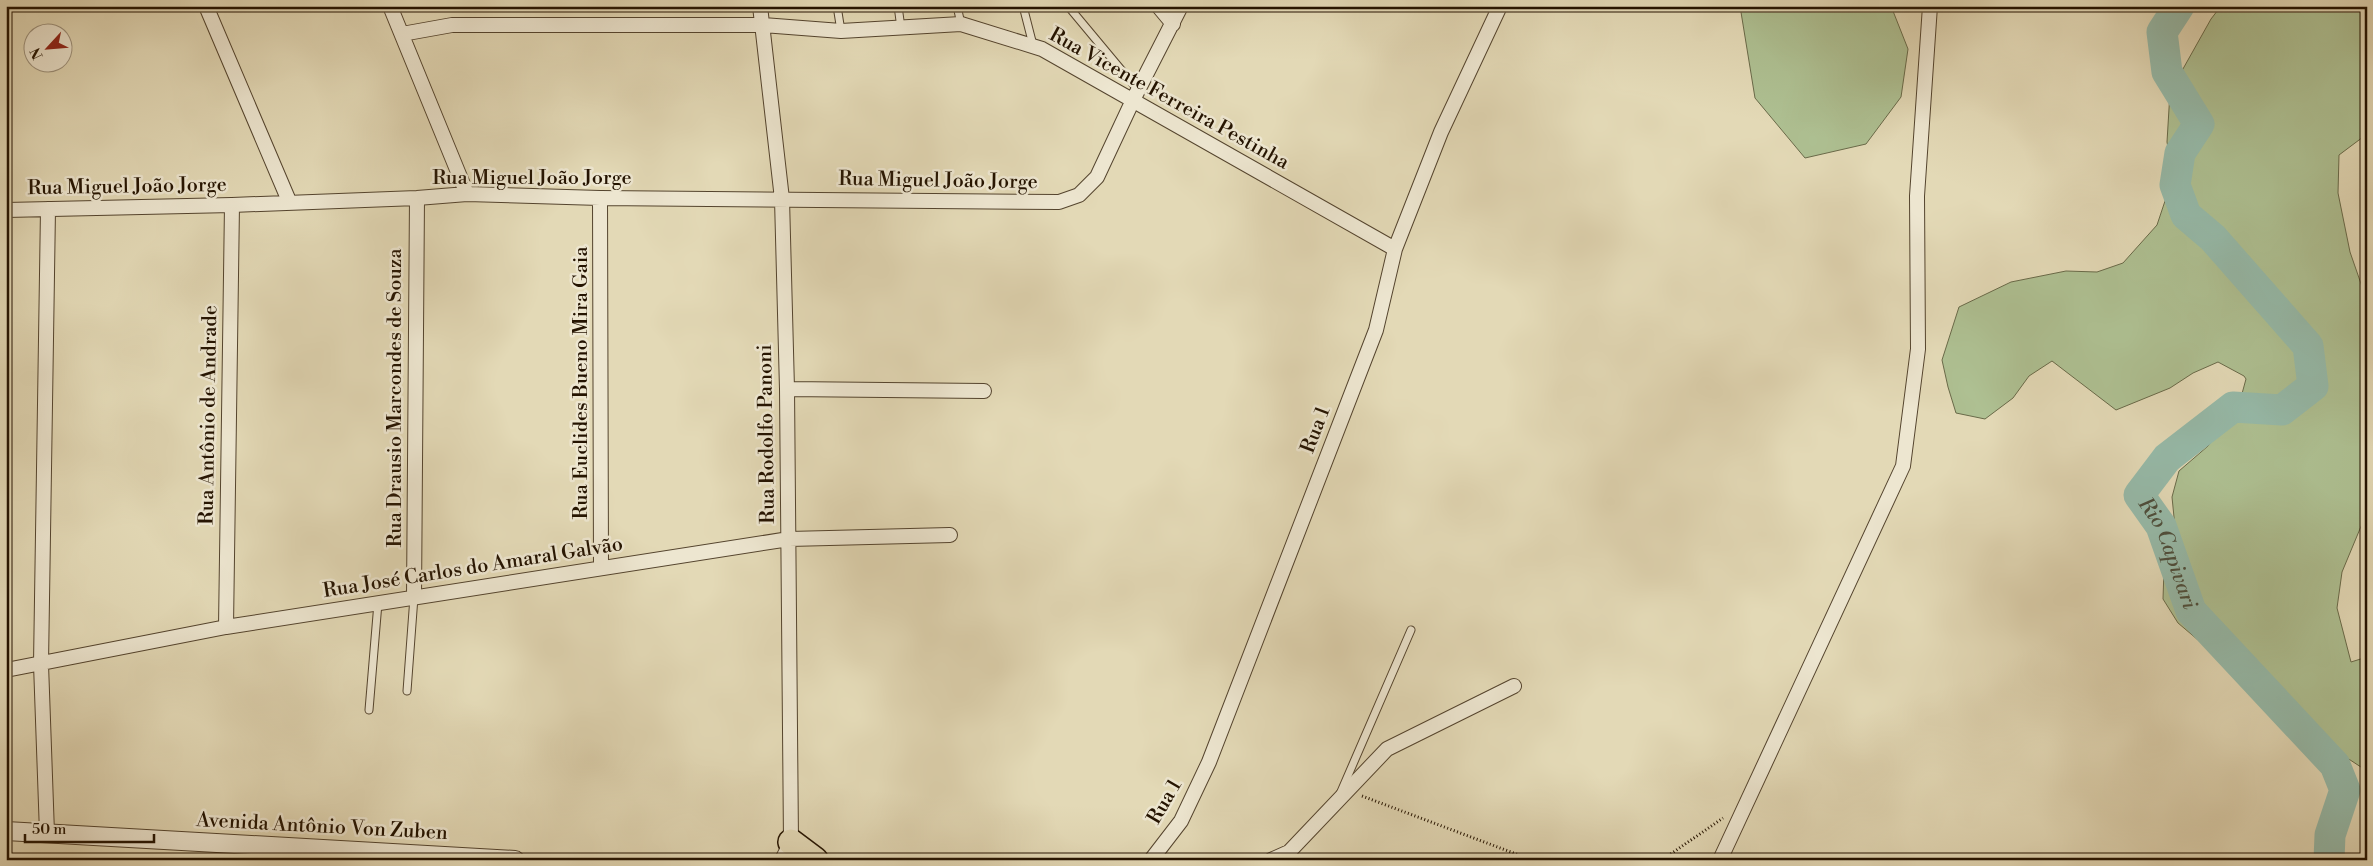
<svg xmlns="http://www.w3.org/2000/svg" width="2373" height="866" font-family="'Libre Bodoni',serif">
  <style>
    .green { fill: #aec092; stroke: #696a49 }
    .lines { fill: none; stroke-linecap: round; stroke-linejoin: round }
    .river { stroke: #96baa9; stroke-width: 31 }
    .service-casing { stroke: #54442e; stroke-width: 9 }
    .minor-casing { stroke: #54442e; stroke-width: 16 }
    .tertiary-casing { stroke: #54442e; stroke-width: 20 }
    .motorway-casing { stroke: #241300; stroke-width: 28 }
    .path { stroke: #241300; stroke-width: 3; stroke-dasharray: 1 2.5; stroke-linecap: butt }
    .service { stroke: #ede6d0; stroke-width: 7 }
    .minor { stroke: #ede6d0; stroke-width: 14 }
    .tertiary { stroke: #ede6d0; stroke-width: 18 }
    .motorway { stroke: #e3d9b6; stroke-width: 25 }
    .labels { text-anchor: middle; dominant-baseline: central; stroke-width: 5; stroke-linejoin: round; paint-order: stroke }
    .street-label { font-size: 20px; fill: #241300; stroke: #ede6d0 }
    .water-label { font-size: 21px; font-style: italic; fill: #4c4d3b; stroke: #ede6d0 }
  </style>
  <rect width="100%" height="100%" fill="#e3d9b6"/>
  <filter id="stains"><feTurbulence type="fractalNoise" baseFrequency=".004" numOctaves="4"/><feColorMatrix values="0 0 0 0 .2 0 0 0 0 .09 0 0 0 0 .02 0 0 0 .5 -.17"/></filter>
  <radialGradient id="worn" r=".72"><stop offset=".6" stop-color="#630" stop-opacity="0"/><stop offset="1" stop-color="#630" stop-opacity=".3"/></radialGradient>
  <path class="green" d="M1740,6H1891L1908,49L1901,97L1866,144L1805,158L1755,98Z
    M2221,6H2367V134L2339,155L2338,193L2350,252L2367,301V512L2342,572L2337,608L2351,662L2367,657V771L2303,729L2178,623L2163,599L2164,569L2176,537L2172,497L2179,471L2208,446L2240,401L2246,379L2244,376L2218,362L2193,373L2170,388L2116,410L2052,361L2029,376L2013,398L1985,419L1956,413L1948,387L1942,360L1959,307L2011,282L2066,271L2097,272L2123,263L2157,225L2173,177L2167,142L2170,92L2211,19Z"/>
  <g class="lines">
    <path class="river" id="s1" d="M2179,6L2162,32L2167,72L2199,124L2180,153L2175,185L2186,215L2213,238L2308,346L2313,386L2282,410L2233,407L2167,458L2139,495L2161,526L2191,611L2335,765L2345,790L2330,835L2329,860"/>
    <defs>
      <path id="service" d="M837,6L841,31
        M898,6L901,28
        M957,6L961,24
        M1023,6L1033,45
        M1068,6L1138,90
        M407,691L414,597
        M369,710L378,603
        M1340,794L1411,630"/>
      <path id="minor" d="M206,6L289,201
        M390,6L467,194
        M760,6L782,199L787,389L791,842L782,860
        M1158,6L1173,24
        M402,34L452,25H763L841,31L961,24L1042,49L1395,249
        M600,198L601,568
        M6,210L232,205L417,198L467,194L600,198L1059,202L1079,195L1097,177L1133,100L1181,6
        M787,389L984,391
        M414,597L417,198
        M226,627L232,205
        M6,670L226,627L789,539L950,535
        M47,833L41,664L48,209
        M1151,860L1181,821L1209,762L1376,330L1395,249L1441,132L1500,6
        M1271,860L1289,852L1387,749L1514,686
        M1720,860L1903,466L1918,349L1917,196L1930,6"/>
      <path id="tertiary" d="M6,831L515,860"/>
      <path id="motorway" d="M791,842L815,860"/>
    </defs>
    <use href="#service" class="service-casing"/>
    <use href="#minor" class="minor-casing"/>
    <use href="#tertiary" class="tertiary-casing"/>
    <use href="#motorway" class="motorway-casing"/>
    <path class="path" d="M1362,796L1532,860
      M1662,860L1723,818"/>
    <use href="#service" class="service"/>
    <use href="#minor" class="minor"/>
    <use href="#tertiary" class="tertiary"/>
    <use href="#motorway" class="motorway"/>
  </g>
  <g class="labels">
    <g class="street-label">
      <text transform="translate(1169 99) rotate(29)">Rua Vicente Ferreira Pestinha</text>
      <text x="532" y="178">Rua Miguel João Jorge</text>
      <text transform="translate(938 181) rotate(1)">Rua Miguel João Jorge</text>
      <text transform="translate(127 187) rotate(-1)">Rua Miguel João Jorge</text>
      <text transform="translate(581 383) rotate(-90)">Rua Euclides Bueno Mira Gaia</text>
      <text transform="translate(395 398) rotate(-90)">Rua Drausio Marcondes de Souza</text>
      <text transform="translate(209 415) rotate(-89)">Rua Antônio de Andrade</text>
      <text transform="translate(1316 430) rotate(-69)">Rua 1</text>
      <text transform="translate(767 434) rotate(-91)">Rua Rodolfo Panoni</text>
      <text transform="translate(473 568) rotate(-9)">Rua José Carlos do Amaral Galvão</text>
      <text transform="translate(1165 802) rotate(-60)">Rua 1</text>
      <text transform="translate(322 827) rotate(3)">Avenida Antônio Von Zuben</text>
    </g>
    <g class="water-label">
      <text stroke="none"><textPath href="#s1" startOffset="735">Rio Capivari</textPath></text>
    </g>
  </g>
  <rect width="2373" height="866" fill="none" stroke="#e3d9b6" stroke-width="25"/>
  <rect x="8" y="8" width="2358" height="851" fill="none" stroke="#241300" stroke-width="2.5"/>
  <rect x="12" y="12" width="2348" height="841" fill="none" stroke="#241300"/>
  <g transform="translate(48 48) rotate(244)"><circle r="24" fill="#ede6d0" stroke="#9d927d"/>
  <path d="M0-4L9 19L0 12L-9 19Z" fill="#8f2418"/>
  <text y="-8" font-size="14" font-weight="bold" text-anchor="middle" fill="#241300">N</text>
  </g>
  <path d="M25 834v8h129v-8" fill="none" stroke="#241300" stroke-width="2.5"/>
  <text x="32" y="834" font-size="15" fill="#241300" stroke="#ede6d0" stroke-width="4" paint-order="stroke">50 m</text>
  <rect width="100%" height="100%" filter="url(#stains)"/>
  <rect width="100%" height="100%" fill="url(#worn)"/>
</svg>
